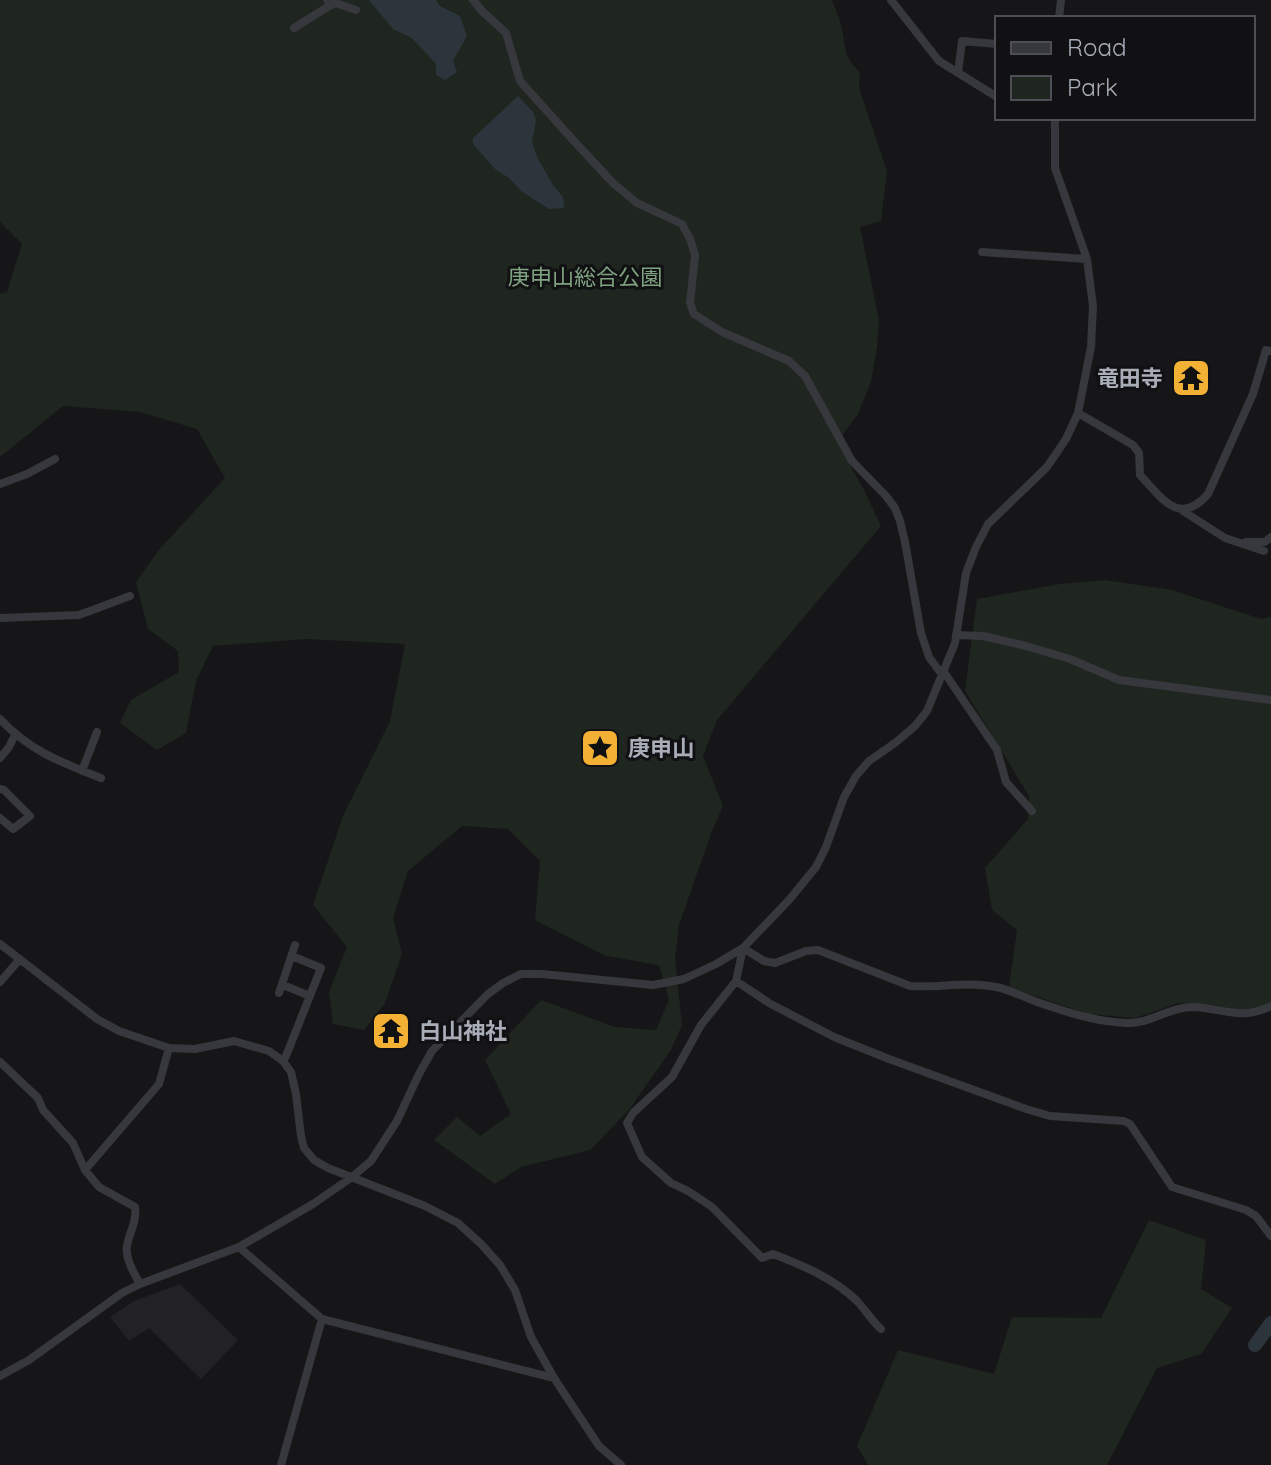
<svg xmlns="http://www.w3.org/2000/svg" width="1271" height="1465" font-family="Quicksand,'Noto Sans JP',sans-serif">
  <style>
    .built { fill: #222225 }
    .green { fill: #1e261f }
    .water { fill: #2c353c }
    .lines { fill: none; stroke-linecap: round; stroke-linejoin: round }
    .river { stroke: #2c353c; stroke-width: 14 }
    .minor { stroke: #37383d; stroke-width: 8 }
    .labels { text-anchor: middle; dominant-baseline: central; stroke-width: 6; stroke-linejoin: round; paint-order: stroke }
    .park-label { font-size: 22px; fill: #7fa381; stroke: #111113 }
    .poi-label { font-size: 22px; font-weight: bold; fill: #a8adb8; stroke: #111113; text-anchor: start }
  </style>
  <rect width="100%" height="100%" fill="#161618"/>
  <path class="built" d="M180,1284L238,1340L201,1379L149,1328L129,1341L110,1317L134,1301Z"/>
  <path class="green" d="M0,0H832C835,8 839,17 841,25C847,50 841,52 860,73L859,88L887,171L881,221L860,227L879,320L877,347L871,382L858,414L839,440V446L864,490L881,526L717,720L703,756L723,806L712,831L679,925L675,959L682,1025L671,1050L628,1111L590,1150L521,1167L495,1184L434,1140L457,1117L480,1136L511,1114L485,1060L541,1000L615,1027L656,1030L669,1000L659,965L606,956L535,920L540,861L508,829L462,826L408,871L393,918L402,954L385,1003L364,1030L333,1024L329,992L347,947L313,905L343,816L390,721L405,644L306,639L213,646L196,681L186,733L157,750L120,723L131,700L179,672L178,651L148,629L136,582L158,551L225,478L197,429L140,412L63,406L0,457V294L7,292L22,244L0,222Z
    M1105,580L1172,590L1261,619L1271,617V1004L1244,1013L1233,1012L1216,1005L1179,1003L1135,1018L1087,1014L1009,987L1017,930L992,910L985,868L1028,819L1029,796L965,691L977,599L1060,584Z
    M1149,1220L1206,1240L1201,1289L1232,1308L1201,1354L1157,1368L1107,1465H868L857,1446L898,1350L994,1374L1012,1317L1101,1318Z"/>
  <path class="water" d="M369,0H436L440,6L460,16L467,36L453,61L457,72L445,80L436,75V64L412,38L393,29Z
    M518,96L533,112L536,120L532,142L537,157L553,185L563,197L564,208L549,209L521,191L509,178L496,170L473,144V138Z"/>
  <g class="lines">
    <path class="river" d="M1255,1345L1271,1323"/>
    <path class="minor" d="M327,0L356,10
      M473,0L482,11L506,33L520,81L573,140L613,183L637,203L682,224L690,239L695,255L690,303L694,314L722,332L789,361L805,376L852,461L886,496L895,508L900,521L905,542L921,633L929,657L943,676
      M891,0L939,61L997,97
      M1059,18L1061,0
      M294,28L334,3
      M958,73L962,41L997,44
      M982,252L1087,259
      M1078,413L1133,445L1139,453L1140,475C1162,498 1179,527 1208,494L1253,394L1266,350L1271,351
      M0,484L27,474L55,459
      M1183,511L1225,538L1264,551
      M1246,542H1265L1271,537
      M0,618L79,615L130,596
      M956,635L983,636L1026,646L1070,659L1119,680L1271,700
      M944,672L997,750L1006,782L1032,811
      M0,719C30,751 60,762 101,778
      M0,758L9,747L15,735
      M82,771L97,732
      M0,789L4,790L30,816L13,829L0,818
      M0,944L97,1019L119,1031L169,1048L195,1049L234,1041L269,1051L283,1061L291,1072L296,1094L301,1136L304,1148L314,1160L328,1168L425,1206L458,1223L482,1245L500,1265L515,1290L531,1337L554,1378L599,1446L621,1465
      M736,981L769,1003L834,1037L889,1059L1026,1109L1050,1116L1124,1121L1130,1124L1172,1187L1246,1210L1256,1216L1271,1236
      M0,982L20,959
      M283,985L310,996
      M279,993L295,945
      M283,1061L286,1056L321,968L292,956
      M0,1062L38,1098L43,1110L73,1143L85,1170L99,1187L135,1207C137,1223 129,1232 127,1246C125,1259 134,1273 140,1284
      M85,1170L159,1084L169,1048
      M239,1247L322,1319L554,1378
      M881,1329C871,1320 865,1309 856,1300C833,1278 802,1265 773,1254L762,1258L712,1207L688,1191L671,1183L642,1157L627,1123L633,1113L672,1077L701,1025L736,981L743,948L764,961L775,963L806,951L818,950L910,986C939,988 967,981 996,987C1010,990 1024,997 1037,1002C1066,1012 1096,1022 1127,1023C1150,1024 1169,1007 1192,1007C1223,1008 1241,1021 1271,1006
      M0,1376L29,1360L122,1293L140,1284L239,1247L313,1204L352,1177L371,1161L397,1121L419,1074L432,1051L488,994L503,983L521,974H542L653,985L684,979L716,964L743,948L789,900L816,867L826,847L844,797L856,776L869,761L895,743L915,726L927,711L955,643L966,573L976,547L988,524L1047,467L1066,439L1078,413L1091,347L1093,306L1087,259L1055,168V118
      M281,1465L322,1319"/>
  </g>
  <defs>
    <symbol id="temple-square" viewBox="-11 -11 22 22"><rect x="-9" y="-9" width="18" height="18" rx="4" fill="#f2b134" stroke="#111113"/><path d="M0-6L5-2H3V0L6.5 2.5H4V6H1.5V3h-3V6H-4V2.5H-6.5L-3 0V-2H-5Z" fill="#111"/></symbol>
    <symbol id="sight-square" viewBox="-11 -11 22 22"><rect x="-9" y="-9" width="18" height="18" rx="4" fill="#f2b134" stroke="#111113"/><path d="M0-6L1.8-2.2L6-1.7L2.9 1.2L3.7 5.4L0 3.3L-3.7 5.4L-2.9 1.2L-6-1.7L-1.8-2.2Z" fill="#111"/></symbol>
  </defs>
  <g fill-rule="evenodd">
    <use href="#temple-square" x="1169" y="356" width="44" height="44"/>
    <use href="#sight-square" x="578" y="726" width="44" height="44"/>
    <use href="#temple-square" x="369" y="1009" width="44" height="44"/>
  </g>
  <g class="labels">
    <g class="park-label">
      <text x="585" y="277">庚申山総合公園</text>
    </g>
    <g class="poi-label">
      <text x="1163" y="378" text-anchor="end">竜田寺</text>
      <text x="628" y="748">庚申山</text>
      <text x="419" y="1031">白山神社</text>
    </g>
  </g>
  <rect x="995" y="16" width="260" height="104" fill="#111113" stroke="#4d4f55" stroke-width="2"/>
  <rect x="1011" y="42" width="40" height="12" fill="#37383d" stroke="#4d4f55" stroke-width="2"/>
  <text x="1067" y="56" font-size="24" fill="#a8adb8">Road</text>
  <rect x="1011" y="76" width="40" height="24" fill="#1e261f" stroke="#4d4f55" stroke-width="2"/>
  <text x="1067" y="96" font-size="24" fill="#a8adb8">Park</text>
</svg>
